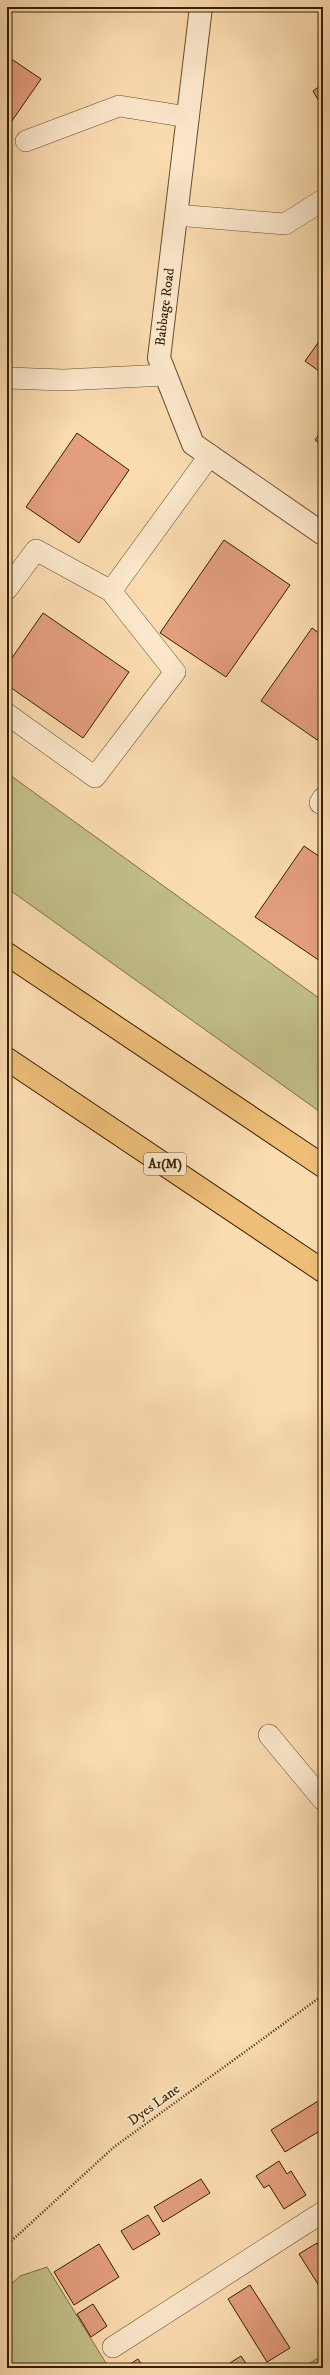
<svg xmlns="http://www.w3.org/2000/svg" width="330" height="2375" font-family="'IM FELL DW Pica',serif">
  <style>
    .green { fill: #c2bf88; stroke: #7c6f44 }
    .building { fill: #e39e7d; stroke: #351f00 }
    .lines { fill: none; stroke-linecap: round; stroke-linejoin: round }
    .service-casing { stroke: #664e2c; stroke-width: 22 }
    .minor-casing { stroke: #664e2c; stroke-width: 24 }
    .motorway-casing { stroke: #351f00; stroke-width: 24 }
    .path { stroke: #351f00; stroke-width: 2.5; stroke-dasharray: 1 2; stroke-linecap: butt }
    .service { stroke: #fce8cc; stroke-width: 21 }
    .minor { stroke: #fce8cc; stroke-width: 22 }
    .motorway { stroke: #eebe78; stroke-width: 22 }
    .labels { text-anchor: middle; dominant-baseline: central; stroke-width: 3.5; stroke-linejoin: round; paint-order: stroke }
    .shield { fill: #fce8cc; stroke: #715b3d; stroke-width: 1 }
    .shield-label { font-size: 13px; font-weight: bold; fill: #351f00 }
    .street-label { font-size: 14px; fill: #351f00; stroke: #fce8cc }
  </style>
  <rect width="100%" height="100%" fill="#fbdcb0"/>
  <filter id="stains"><feTurbulence type="fractalNoise" baseFrequency=".005" numOctaves="4"/><feColorMatrix values="0 0 0 0 .2 0 0 0 0 .09 0 0 0 0 .02 0 0 0 .5 -.17"/></filter>
  <radialGradient id="worn" r=".72"><stop offset=".6" stop-color="#630" stop-opacity="0"/><stop offset="1" stop-color="#630" stop-opacity=".3"/></radialGradient>
  <path class="green" d="M7,773L323,1001V1114L7,888Z
    M47,2267L109,2368H7V2288L20,2276Z
    M323,2355V2368H302Z"/>
  <path class="building" d="M7,56L41,79L7,128Z
    M323,84V108L313,91Z
    M323,336V374L305,361Z
    M323,429V446L315,440Z
    M77,433L129,470L79,543L26,507Z
    M224,540L290,585L226,677L160,633Z
    M43,613L129,672L83,738L7,685V665Z
    M312,628L323,636V744L261,701Z
    M304,846L323,859V963L255,917Z
    M323,2098V2129L285,2152L271,2130Z
    M279,2161L287,2174L291,2171L306,2195L284,2209L269,2185L264,2188L256,2176Z
    M201,2179L210,2193L163,2222L154,2207Z
    M148,2215L160,2234L133,2250L121,2231Z
    M317,2243L323,2253V2292L299,2254Z
    M99,2244L119,2277L74,2305L54,2272Z
    M250,2285L290,2348L267,2362L228,2299Z
    M93,2304L107,2326L91,2337L77,2314Z
    M241,2356L249,2368H222Z
    M138,2359L144,2368H124Z"/>
  <g class="lines">
    <defs>
      <path id="service" d="M26,141L119,106L188,117
        M176,215L285,224L323,200
        M7,378L64,380L165,375
        M7,589L36,550L111,591L175,672L95,777L7,714
        M111,591L210,455
        M320,803L323,798
        M269,1735L323,1800
        M113,2347L323,2212"/>
      <path id="minor" d="M201,7L159,358L193,444L323,534"/>
      <path id="motorway" d="M7,954L323,1166
        M7,1059L323,1271"/>
    </defs>
    <use href="#service" class="service-casing"/>
    <use href="#minor" class="minor-casing"/>
    <use href="#motorway" class="motorway-casing"/>
    <path class="path" d="M7,2245L114,2147L323,1995"/>
    <use href="#service" class="service"/>
    <use href="#minor" class="minor"/>
    <use href="#motorway" class="motorway"/>
  </g>
  <g class="labels">
    <rect class="shield" x="144" y="1153" width="42" height="22" rx="3"/>
    <g class="shield-label">
      <text x="165" y="1164">A1(M)</text>
    </g>
    <g class="street-label">
      <text transform="translate(165 307) rotate(-83)">Babbage Road</text>
      <text transform="translate(154 2105) rotate(-36)">Dyes Lane</text>
    </g>
  </g>
  <rect width="330" height="2375" fill="none" stroke="#fbdcb0" stroke-width="24"/>
  <rect x="8" y="8" width="314" height="2359" fill="none" stroke="#351f00" stroke-width="2"/>
  <rect x="12" y="12" width="306" height="2351" fill="none" stroke="#351f00"/>
  <rect width="100%" height="100%" filter="url(#stains)"/>
  <rect width="100%" height="100%" fill="url(#worn)"/>
</svg>
